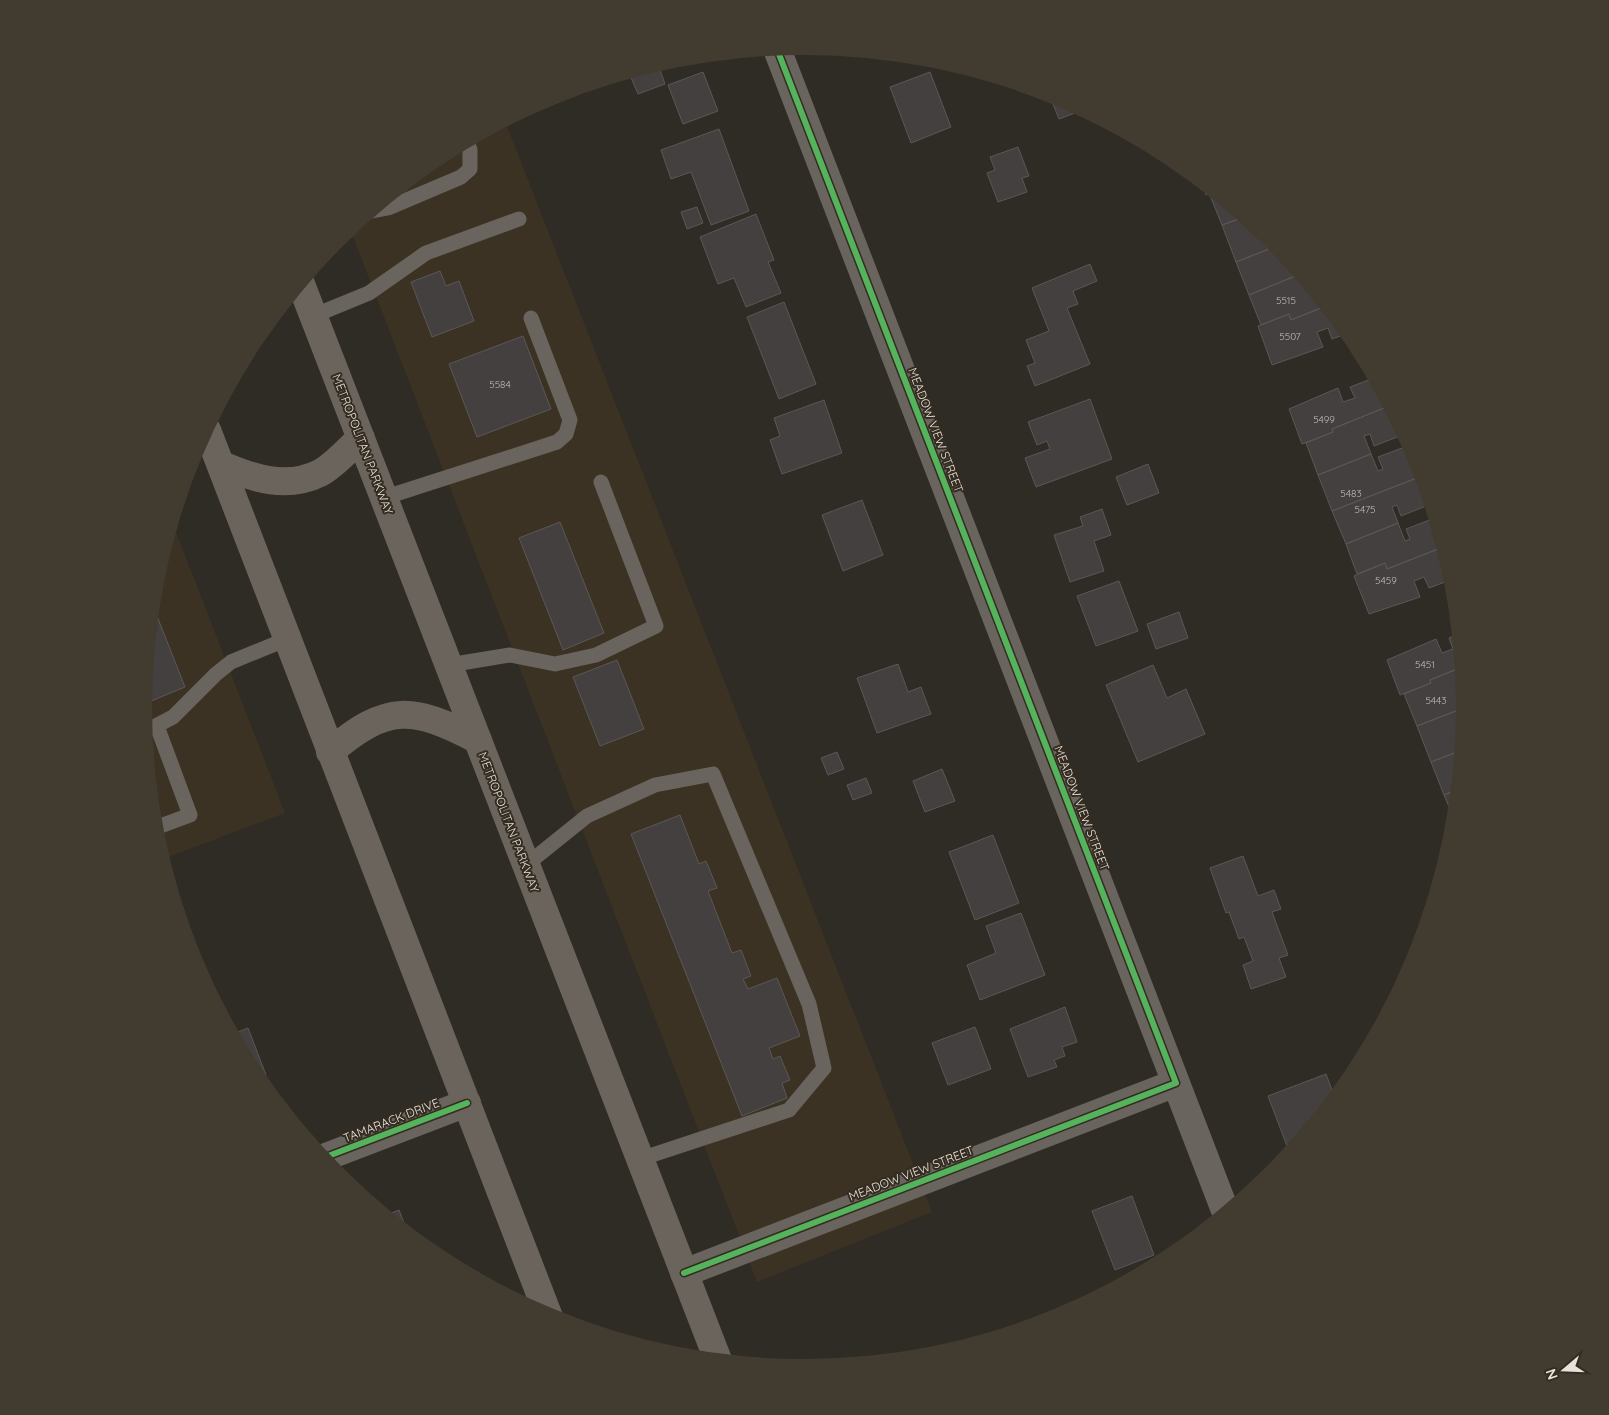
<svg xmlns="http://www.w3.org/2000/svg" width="1609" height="1415" font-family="Quicksand,sans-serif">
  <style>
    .commercial { fill: #3b3223 }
    .building { fill: #444040; stroke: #5a5857 }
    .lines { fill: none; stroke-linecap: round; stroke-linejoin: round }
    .lane { stroke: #6a645e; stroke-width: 15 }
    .street { stroke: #6a645e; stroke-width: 28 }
    .primary { stroke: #6a645c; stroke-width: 28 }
    .cycleway-casing { stroke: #342c20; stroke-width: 9 }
    .cycleway { stroke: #56b35d; stroke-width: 6 }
    .labels { text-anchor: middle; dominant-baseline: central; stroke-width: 4; stroke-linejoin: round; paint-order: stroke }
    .number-label { font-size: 10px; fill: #bebab4 }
    .street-label { font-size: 12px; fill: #e7e2db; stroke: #342c20 }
  </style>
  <rect width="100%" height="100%" fill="#2f2b25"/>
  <path class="commercial" d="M505,121L932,1212L757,1282L350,229L437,158Z
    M173,524L285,813L163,859L156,836L143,707L156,578Z"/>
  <path class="building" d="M658,64L665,84L638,94L629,73Z
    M703,72L718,111L683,124L668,85Z
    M930,72L951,127L911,143L890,87Z
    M1058,97L1083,110L1059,119L1051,99Z
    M719,129L749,211L711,225L691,172L671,179L661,150Z
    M1018,147L1029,176L1022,178L1027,192L998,202L987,173L995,170L990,157Z
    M1200,181L1213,192L1206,195Z
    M1213,192L1244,217L1222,225L1209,193Z
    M697,207L703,223L687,229L681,212Z
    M756,214L774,260L768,262L781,293L746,307L734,278L718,284L700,237Z
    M1244,217L1277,246L1236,262L1222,225Z
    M1277,246L1300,274L1249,295L1236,262Z
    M1090,264L1097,281L1073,291L1078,304L1067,308L1090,364L1035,386L1027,366L1035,363L1026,340L1049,331L1032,288Z
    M440,271L446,286L459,281L474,321L432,337L411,282Z
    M1300,274L1309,291L1313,290L1326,306L1291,320L1289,314L1261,325L1249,295Z
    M784,302L816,384L779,399L747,317Z
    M1326,306L1348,333L1332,339L1328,328L1317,332L1323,347L1272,365L1258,326L1289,314L1291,320Z
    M523,336L551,409L477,437L449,364Z
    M1374,378L1389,406L1332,429L1333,432L1302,444L1289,409L1338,388L1343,402L1355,398L1350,387Z
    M1090,399L1112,459L1036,487L1025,458L1050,449L1047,441L1037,445L1028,422Z
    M824,400L842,453L782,474L770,440L780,436L774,418Z
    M1389,406L1405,434L1374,446L1370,434L1364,436L1371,454L1318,475L1306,443L1333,432L1332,429Z
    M1410,445L1422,476L1332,511L1318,475L1371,454L1378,471L1383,469L1378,457Z
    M1148,464L1159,493L1127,505L1116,477Z
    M1422,476L1431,504L1401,516L1397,505L1392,507L1398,523L1346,544L1332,511Z
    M862,500L883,555L843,571L822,515Z
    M1102,509L1111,535L1094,541L1104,571L1070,582L1054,535L1083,526L1080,517Z
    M1435,518L1443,547L1387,569L1385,563L1357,574L1346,544L1398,523L1405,541L1410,539L1406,529Z
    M560,522L604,633L563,650L519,538Z
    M1443,547L1453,579L1429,588L1424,577L1414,581L1420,597L1369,614L1354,576L1385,563L1387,569Z
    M1119,581L1138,631L1096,646L1077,596Z
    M153,606L185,687L144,704Z
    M1179,612L1188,638L1156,649L1147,624Z
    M1459,634L1462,667L1430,680L1431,683L1400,695L1387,660L1436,639L1442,653L1453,649L1449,638Z
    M617,660L644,729L600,746L573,677Z
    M898,664L908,692L921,687L931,714L877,733L857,678Z
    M1153,665L1167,698L1186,689L1205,734L1138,762L1106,685Z
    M1462,667L1466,707L1417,726L1404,694L1431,683L1430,680Z
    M1466,707L1462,750L1431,762L1417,726Z
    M1462,750L1458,789L1444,795L1431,762Z
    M837,752L844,769L828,775L821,758Z
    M942,769L955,801L925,812L913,781Z
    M866,778L872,793L853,800L847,785Z
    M1458,789L1455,821L1444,795Z
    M680,815L699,864L706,861L717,888L708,891L732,953L741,950L751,976L743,979L748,989L777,978L800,1036L769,1048L773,1059L780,1056L790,1080L782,1083L787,1098L742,1116L631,834Z
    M993,835L1019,903L975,920L949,852Z
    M1243,856L1258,896L1274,890L1281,909L1272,912L1288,955L1279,958L1286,977L1251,989L1243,965L1253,961L1244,937L1239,939L1229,912L1226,913L1210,868Z
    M1021,913L1045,975L980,1000L967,965L996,953L986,926Z
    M1065,1007L1077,1042L1062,1047L1065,1056L1054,1060L1057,1067L1028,1077L1010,1029Z
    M975,1027L991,1069L948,1085L932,1043Z
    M248,1028L266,1075L258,1078L233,1034Z
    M1326,1074L1335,1098L1290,1154L1268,1096Z
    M1355,1074L1354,1075L1346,1085L1343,1078Z
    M1132,1196L1154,1255L1115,1270L1092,1211Z
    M399,1210L408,1233L386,1215Z"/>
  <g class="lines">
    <path class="lane" d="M372,211L388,208L461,177L470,169V150L467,142
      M313,316L369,293L426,253L519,219
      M383,498L557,442L566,434L570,420L531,318
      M449,665L510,655L555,664L596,655L656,626L601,482
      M146,731L173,717L216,674L231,662L287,639
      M155,828L190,815L157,726
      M526,865L587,816L655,785L713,774L809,1004L824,1068L789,1110L640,1159"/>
    <path class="street" d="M1176,1083L1226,1213
      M323,1158L467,1103
      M684,1273L1176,1083L777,49"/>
    <path class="primary" d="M301,284L718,1360
      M207,430L549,1317
      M220,464C252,478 286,490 320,473C335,465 348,449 361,438
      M330,752C388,703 412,706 478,740"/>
    <defs>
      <path id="cycleway" d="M323,1158L467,1103
        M684,1273L1176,1083L777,49"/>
    </defs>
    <use href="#cycleway" class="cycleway-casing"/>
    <use href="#cycleway" class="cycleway"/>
  </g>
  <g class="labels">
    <g class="number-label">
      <text x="1286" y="300">5515</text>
      <text x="1290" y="336">5507</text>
      <text x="500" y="384">5584</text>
      <text x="1324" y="419">5499</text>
      <text x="1351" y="493">5483</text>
      <text x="1365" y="509">5475</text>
      <text x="1386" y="580">5459</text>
      <text x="1425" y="664">5451</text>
      <text x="1436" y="700">5443</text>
    </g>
    <g class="street-label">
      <text transform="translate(936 430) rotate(69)">MEADOW VIEW STREET</text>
      <text transform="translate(363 444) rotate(69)">METROPOLITAN PARKWAY</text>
      <text transform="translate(1082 808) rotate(69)">MEADOW VIEW STREET</text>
      <text transform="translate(509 822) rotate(69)">METROPOLITAN PARKWAY</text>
      <text transform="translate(391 1120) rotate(-21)">TAMARACK DRIVE</text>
      <text transform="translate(911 1173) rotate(-21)">MEADOW VIEW STREET</text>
    </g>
  </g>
  <path d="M0 0H1609V1415H0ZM152 707a652 652 0 1 1 1304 0a652 652 0 1 1-1304 0Z" fill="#423b2f" fill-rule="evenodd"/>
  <g transform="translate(1564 1370) rotate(251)" stroke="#342c20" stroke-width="4" paint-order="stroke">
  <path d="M0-4L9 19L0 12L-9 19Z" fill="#e7e2db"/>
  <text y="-8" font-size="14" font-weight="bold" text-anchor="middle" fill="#e7e2db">N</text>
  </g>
</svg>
